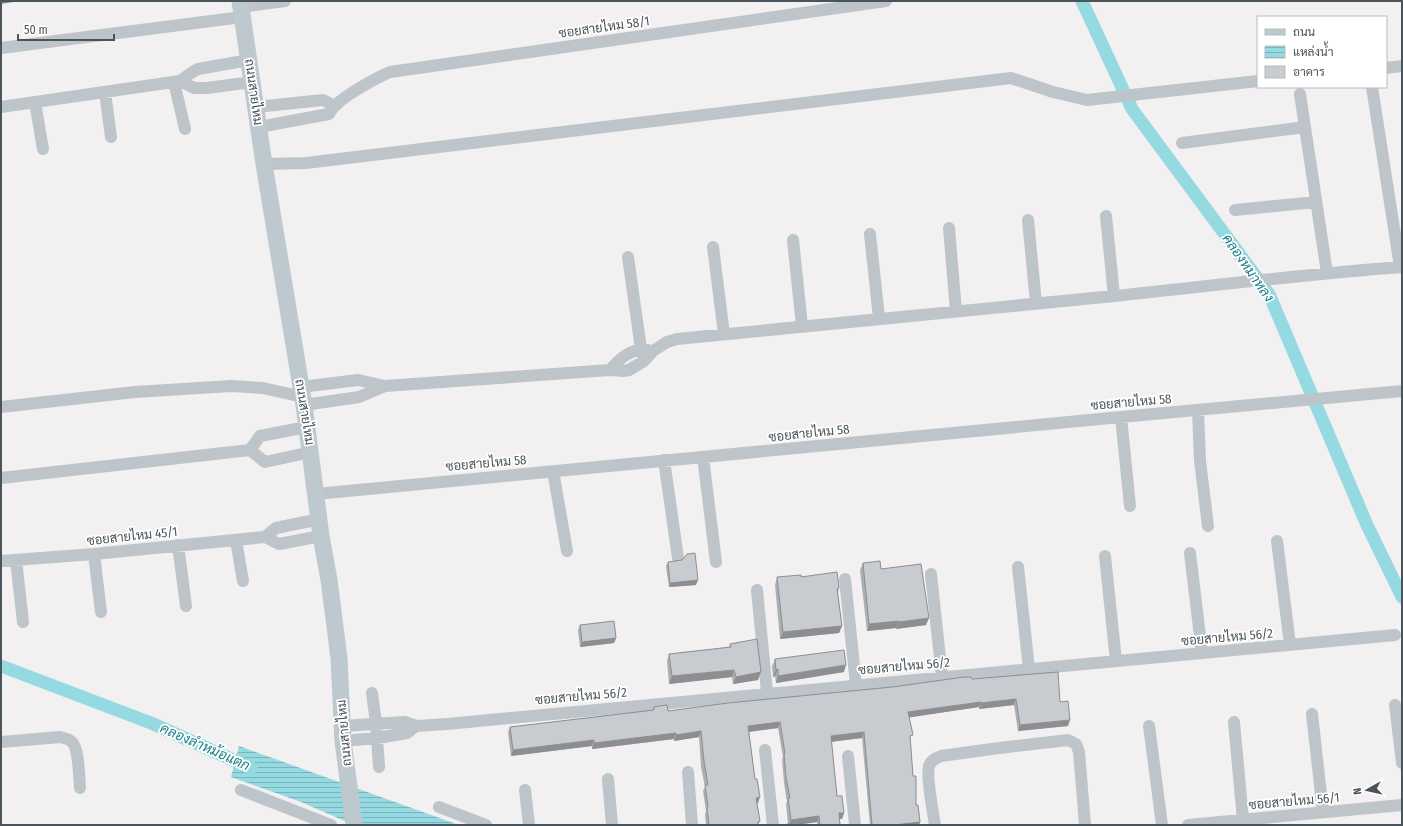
<svg xmlns="http://www.w3.org/2000/svg" width="1403" height="826" font-family="'Fira Sans Condensed',Sarabun,sans-serif">
  <style>
    .water { fill: url(#water-rules) }
    .lines { fill: none; stroke-linecap: round; stroke-linejoin: round }
    .canal { stroke: #96dae1; stroke-width: 13 }
    .street { stroke: #bdc5cb; stroke-width: 12 }
    .secondary { stroke: #bec8cf; stroke-width: 17 }
    .wall { fill: #acafb2 }
    .shaded-wall { fill: #8c8e91 }
    .building { fill: #c8cbcf; stroke: #8c8e91 }
    .labels { text-anchor: middle; dominant-baseline: central; stroke-width: 3.5; stroke-linejoin: round; paint-order: stroke }
    .street-label { font-size: 13px; fill: #4a555b; stroke: #fff }
    .water-label { font-size: 14px; font-style: italic; fill: #1d818b; stroke: #fff }
  </style>
  <defs>
    <pattern id="water-rules" width="6" height="5" patternUnits="userSpaceOnUse"><rect width="6" height="5" fill="#96dae1"/><path d="M0 2.5h6" fill="none" stroke="#7cb4b9"/></pattern>
  </defs>
  <rect width="100%" height="100%" fill="#f2f0f0"/>
  <path class="water" d="M239,746L459,825H354L301,802L231,777Z"/>
  <g class="lines">
    <path class="canal" d="M1082,1L1132,109L1269,294L1367,525L1402,597
      M1,666L151,723L251,768"/>
    <path class="street" d="M241,7L285,1
      M1,48L242,17
      M1386,68L1402,66
      M180,81L191,73L198,69L249,60
      M174,82L185,129
      M1372,87L1400,267
      M105,92L111,137
      M1300,94L1327,273
      M35,102L43,149
      M1,107L180,81L194,88H207L252,82
      M256,107L323,100L335,106
      M259,127L329,114C331,111 332,108 335,106C345,95 376,78 390,72L886,1
      M1182,143L1305,127
      M264,164L306,163L1011,78L1053,92L1087,100L1258,81
      M1235,210L1316,202
      M1106,216L1114,296
      M1028,220L1036,303
      M949,228L956,311
      M870,234L879,318
      M793,240L802,326
      M713,247L724,334
      M628,257L641,349L644,361
      M610,370C620,358 631,348 648,350
      M301,387L358,380L385,386L610,370L623,371L629,370L644,361L653,351L667,342L677,339C823,324 969,310 1114,296C1210,286 1306,274 1402,267
      M304,405L359,397L385,386
      M1,407L135,392L231,386L263,388L303,397
      M1198,410L1200,461L1208,526
      M1121,417L1130,506
      M250,450L260,436L307,427
      M703,457L716,562
      M664,460L678,558
      M553,471L567,551
      M1,478L250,450L265,462L311,452
      M316,494L1121,417L1402,391
      M265,537L276,528L320,519
      M236,540L243,581
      M1277,541L1290,645
      M178,545L186,606
      M1190,553L1202,653
      M94,554L101,612
      M1105,556L1116,661
      M16,560L23,622
      M1,561L94,554L265,537L279,544L321,536
      M1018,567L1029,669
      M931,574L942,677
      M845,579L856,685
      M757,590L767,693
      M372,693L376,723L379,767
      M1395,705L1402,763
      M1312,714L1323,812
      M1234,722L1243,820
      M342,726L405,722L416,726L447,724L1395,635
      M1149,726L1162,825
      M343,741L377,738L407,733L416,726
      M1,742L60,737C64,738 69,739 72,742C79,749 79,777 80,788
      M765,750L773,825
      M848,756L855,825
      M688,772L692,825
      M608,779L612,825
      M241,790L331,825
      M525,790L529,825
      M439,807L486,825
      M935,825C933,813 926,775 929,766C931,760 936,758 941,756L999,748L1068,740L1076,744L1079,752L1085,825
      M1188,825L1402,805"/>
    <path class="secondary" d="M240,1L264,164L304,405L321,536L329,580L339,658L343,741L354,825"/>
  </g>
  <path class="wall" d="M668,562L696,585L669,587L666,566Z
    M863,563L881,569L926,625L896,629V628L867,631L860,570Z
    M777,577H801L839,588L838,593L842,626L839,633L780,639L775,585Z
    M580,625L616,638L614,643L580,647L578,630Z
    M730,644L758,680L733,684L732,677L669,684L667,661L669,654L729,647Z
    M775,659L844,672L776,683L775,676L773,677L772,666Z
    M972,679L1060,702L1068,726L1018,731L1014,705L979,709V707L909,717L913,776L916,805L920,822L919,825H870L862,738L831,742L837,796L844,813L842,819H840V825H817V822L797,825L788,824L786,804L787,802L784,783L782,759L783,757L778,728L749,732L758,803L757,804L760,821L758,825H706L705,814L706,811L703,791L705,787L701,767L699,737L674,741V739L592,749V746L511,756L508,732L510,727L653,710L654,707L668,711Z"/>
  <path class="shaded-wall" d="M1,1H20L1,4Z
    M698,580L696,585L669,587L670,583Z
    M929,618L926,625L896,629L899,622Z
    M899,621L896,628L867,631L869,624Z
    M842,626L839,633L780,639L783,632Z
    M616,638L614,643L580,647L582,642Z
    M846,665L844,672L776,683L778,676Z
    M778,669L775,676L773,677L776,670Z
    M734,670L732,677L669,684L672,676Z
    M761,672L758,680L733,684L736,677Z
    M1016,699L1014,705L979,709L981,703Z
    M981,702L979,707L906,718L908,712Z
    M1070,720L1068,726L1018,731L1020,725Z
    M780,722L778,728L746,732L748,726Z
    M701,731L699,737L674,741L676,735Z
    M864,732L862,738L829,742L831,736Z
    M676,733L674,739L592,749L594,743Z
    M594,740L592,746L511,756L513,750Z
    M760,797L758,803L754,804L756,798Z
    M839,813H844L842,819H837Z
    M819,816L817,822L795,825H789L791,820Z
    M920,822L919,825H894Z"/>
  <path class="building" d="M695,553L698,580L670,583L668,562L682,560L687,554Z
    M880,561L881,569L921,564L929,618L899,622V621L869,624L863,563Z
    M837,572L839,588L837,589L842,626L783,632L777,577L801,575V577Z
    M614,621L616,638L582,642L580,625Z
    M757,639L761,672L736,677L734,670L672,676L669,654L731,647L730,644Z
    M844,650L846,665L778,676V669L776,670L775,659Z
    M1058,672L1060,702L1068,701L1070,720L1020,725L1016,699L981,703V702L908,712L913,735L910,736L913,776H916V805H918L920,822L894,825H872L864,732L831,736L837,796H842L844,813H839L840,825H820L819,816L791,820L788,798H790L786,777L784,753H785L780,722L748,726L755,779H757L760,797L756,798L760,821L758,822V825H709L707,808L708,807L705,785H708L704,761L701,731L676,735V733L594,743V740L513,750L510,727L654,710V707L659,706L667,705L668,711L728,703L892,687L964,677H971L972,679Z
    M797,823V825H781Z"/>
  <g class="labels">
    <g class="street-label">
      <text transform="translate(604 27) rotate(-8)">ซอยสายไหม 58/1</text>
      <text transform="translate(254 92) rotate(82)">ถนนสายไหม</text>
      <text transform="translate(1131 402) rotate(-5)">ซอยสายไหม 58</text>
      <text transform="translate(305 412) rotate(81)">ถนนสายไหม</text>
      <text transform="translate(809 433) rotate(-6)">ซอยสายไหม 58</text>
      <text transform="translate(486 463) rotate(-5)">ซอยสายไหม 58</text>
      <text transform="translate(132 536) rotate(-6)">ซอยสายไหม 45/1</text>
      <text transform="translate(1227 637) rotate(-5)">ซอยสายไหม 56/2</text>
      <text transform="translate(904 666) rotate(-5)">ซอยสายไหม 56/2</text>
      <text transform="translate(581 696) rotate(-5)">ซอยสายไหม 56/2</text>
      <text transform="translate(344 733) rotate(-95)">ถนนสายไหม</text>
      <text transform="translate(1294 801) rotate(-5)">ซอยสายไหม 56/1</text>
    </g>
    <g class="water-label">
      <text transform="translate(1248 268) rotate(55)">คลองหมาหลง</text>
      <text transform="translate(205 747) rotate(24)">คลองลำหม้อแตก</text>
    </g>
  </g>
  <rect width="1403" height="826" fill="none" stroke="#4a555b" stroke-width="4"/>
  <rect x="1257" y="16" width="130" height="72" fill="#ffffff" stroke="#b7bbbd"/>
  <rect x="1265" y="29" width="20" height="6" fill="#bec8cf" stroke="#b7bbbd"/>
  <text x="1293" y="36" font-size="12" fill="#4a555b">ถนน</text>
  <rect x="1265" y="46" width="20" height="12" fill="url(#water-rules)" stroke="#b7bbbd"/>
  <text x="1293" y="56" font-size="12" fill="#4a555b">แหล่งน้ำ</text>
  <rect x="1265" y="66" width="20" height="12" fill="#c8cbcf" stroke="#b7bbbd"/>
  <text x="1293" y="76" font-size="12" fill="#4a555b">อาคาร</text>
  <g transform="translate(1367 790) rotate(262)" stroke="#ffffff" stroke-width="3" paint-order="stroke">
  <path d="M0-3L7 15L0 10L-7 15Z" fill="#4a555b"/>
  <text y="-6" font-size="11" font-weight="bold" text-anchor="middle" fill="#4a555b">N</text>
  </g>
  <path d="M18 34v6h96v-6" fill="none" stroke="#4a555b" stroke-width="2"/>
  <text x="24" y="34" font-size="12" fill="#4a555b" stroke="#ffffff" stroke-width="3" paint-order="stroke">50 m</text>
</svg>
